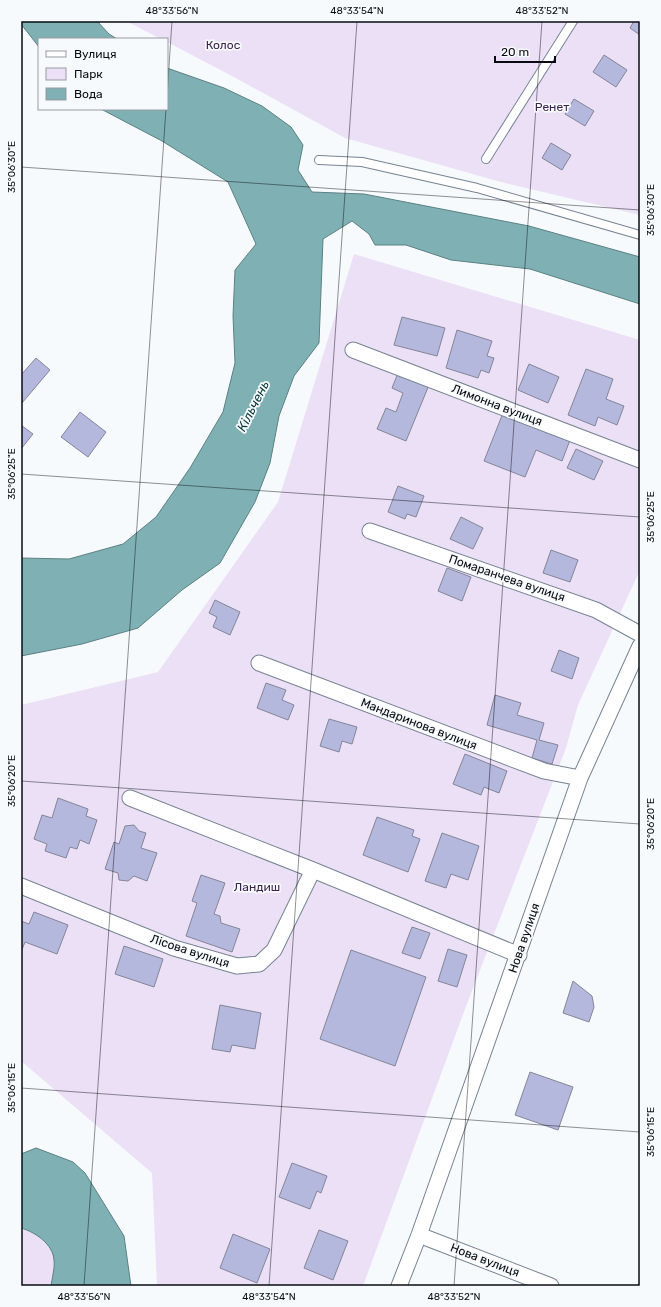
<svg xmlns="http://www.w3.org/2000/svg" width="661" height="1307" font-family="Rubik,sans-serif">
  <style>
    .green { fill: #ebe0f6 }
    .water { fill: #7fb1b4; stroke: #5b8083 }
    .building { fill: #b5b8dd; stroke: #848598 }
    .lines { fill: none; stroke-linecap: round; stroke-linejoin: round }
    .lane-casing { stroke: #768393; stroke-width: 10 }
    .street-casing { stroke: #768393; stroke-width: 17 }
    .lane { stroke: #fff; stroke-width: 8 }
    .street { stroke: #fff; stroke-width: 15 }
    .ticks { fill: none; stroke: #080c11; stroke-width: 1; stroke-opacity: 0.45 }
    .labels { text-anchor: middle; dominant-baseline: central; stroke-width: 3.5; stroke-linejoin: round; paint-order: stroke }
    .park-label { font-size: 12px; fill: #3b214f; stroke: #f7fafd }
    .street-label { font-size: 12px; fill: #080c11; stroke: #f7fafd }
    .water-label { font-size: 13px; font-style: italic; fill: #07393c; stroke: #f7fafd }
    .neatline { fill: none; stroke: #080c11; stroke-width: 1.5 }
    .ticks-label { font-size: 10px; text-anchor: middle; fill: #080c11 }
  </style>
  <rect width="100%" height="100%" fill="#f7fafd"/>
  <path class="green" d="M126,21H640V215L501,182L345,138L232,76L167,42V39H161Z
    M354,254L640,340V570L578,705L566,748L465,1009L363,1286H157L152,1173L21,1061V705L158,672L278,502Z
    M21,1228C35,1232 53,1244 54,1260C55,1268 52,1278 51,1286H21Z"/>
  <path class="water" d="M21,21H97L109,34L117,39H39V47L21,24Z
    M167,68L224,88L262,106L291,127L303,145L298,170L312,192L364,194L529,226L640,257V304L530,269L451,260L406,245H375L369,234L352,221L323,239L319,343L294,376L279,416L270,463L255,502L220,563L182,590L138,628L82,644L21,656V558L69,559L123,544L156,517L190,468L223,412L235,363L233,316L235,270L256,244L228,182L162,141L101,109H167Z
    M36,1148L73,1162L85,1173L124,1236L131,1286H51C52,1278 55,1268 54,1260C53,1244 35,1232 21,1228V1154Z"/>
  <path class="building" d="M634,21H640V35L630,28Z
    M604,55L627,70L616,87L593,72Z
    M574,99L594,111L585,126L565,114Z
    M551,143L571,155L562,170L542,158Z
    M402,317L445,328L437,356L394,345Z
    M457,330L492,341L487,356L494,358L489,373L481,370L478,378L446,368Z
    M36,358L50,370L22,403L21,375Z
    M529,364L559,377L548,403L518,390Z
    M586,369L613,379L606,399L624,406L617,425L598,417L595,426L568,415Z
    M398,373L429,385L406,441L377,429L386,408L396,412L403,393L392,388Z
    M80,412L106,432L88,457L61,437Z
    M503,413L570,440L562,461L536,450L525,477L484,461Z
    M21,425L33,434L21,449Z
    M576,449L603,461L594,480L567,468Z
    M398,486L424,496L416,517L407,514L405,519L388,512Z
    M461,517L483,528L473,549L450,539Z
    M551,550L578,560L570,582L543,573Z
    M447,568L471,577L462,601L438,591Z
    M215,600L240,612L230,635L213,627L217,617L209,613Z
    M559,650L579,658L572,679L551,671Z
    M266,683L286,690L282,700L294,705L288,720L257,708Z
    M495,695L521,703L517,715L544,723L539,740L558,745L552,764L532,758L537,740L487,725Z
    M329,719L357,727L352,744L342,741L339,752L320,746Z
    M465,754L507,771L499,793L484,787L481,795L453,784Z
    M58,798L88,809L86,816L97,820L89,844L80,840L77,849L70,847L66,858L45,851L47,844L34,839L42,815L52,818Z
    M377,817L414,830L412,836L420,839L408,872L363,855Z
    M134,825L139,831L146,833L141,848L157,853L147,881L134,876L128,881L119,880L118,873L105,869L114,842L119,844L125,826Z
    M442,833L479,846L468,880L451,874L446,888L425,881Z
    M201,875L225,883L214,914L220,916L221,923L240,929L232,952L186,936L197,903L192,901Z
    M34,912L68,925L57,954L25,942L21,952V921L29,924Z
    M412,927L430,933L420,959L402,953Z
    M124,946L163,959L154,987L115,974Z
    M448,949L467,955L457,987L438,981Z
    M351,950L426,977L395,1066L320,1039Z
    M573,981L592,996L594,1007L589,1022L563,1013Z
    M220,1005L261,1013L255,1049L232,1045L230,1052L212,1049Z
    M530,1072L573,1087L558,1130L515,1115Z
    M292,1163L327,1176L321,1193L317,1191L310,1209L279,1197Z
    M319,1230L348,1241L333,1280L304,1268Z
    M233,1234L270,1249L257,1283L220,1268Z"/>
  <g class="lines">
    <defs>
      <path id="lane" d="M486,159L573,21
        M319,160L362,162L477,188L640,235"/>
      <path id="street" d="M353,350L640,460
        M370,531L596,610L640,634
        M259,663L544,771L580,778
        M130,798L313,870L519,955
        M21,886L174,948L237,966L259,964L274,950L313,870
        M419,1235L551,1286
        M399,1286L419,1235L580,778L640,646"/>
    </defs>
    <use href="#lane" class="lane-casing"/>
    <use href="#street" class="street-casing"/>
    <use href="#lane" class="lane"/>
    <use href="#street" class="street"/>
  </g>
  <path class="ticks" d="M167,96L172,21M21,167L640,210M21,474L640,517M21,781L640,824M21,1088L640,1132M84,1286L166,109M269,1286L357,21M454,1286L542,21M639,1286L640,1274"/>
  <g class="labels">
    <g class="park-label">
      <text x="223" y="45">Колос</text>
      <text x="552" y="107">Ренет</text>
      <text x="257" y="887">Ландиш</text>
    </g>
    <g class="street-label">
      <text transform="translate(497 405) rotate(21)">Лимонна вулиця</text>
      <text transform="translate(507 578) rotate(19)">Помаранчева вулиця</text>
      <text transform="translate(419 724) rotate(21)">Мандаринова вулиця</text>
      <text transform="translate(524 938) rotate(-71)">Нова вулиця</text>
      <text transform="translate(190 951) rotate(18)">Лісова вулиця</text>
      <text transform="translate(485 1260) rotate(21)">Нова вулиця</text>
    </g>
    <g class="water-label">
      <text transform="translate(253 406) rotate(-63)">Кільчень</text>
    </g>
  </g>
  <rect width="661" height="1307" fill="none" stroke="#f7fafd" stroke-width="44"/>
  <rect x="38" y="38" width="130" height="72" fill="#f7fafd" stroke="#979b9f"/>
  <rect x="46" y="51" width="20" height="6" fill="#ffffff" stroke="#979b9f"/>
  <text x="74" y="58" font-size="12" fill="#080c11">Вулиця</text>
  <rect x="46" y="68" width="20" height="12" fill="#ebe0f6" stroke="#979b9f"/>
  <text x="74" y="78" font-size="12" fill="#080c11">Парк</text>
  <rect x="46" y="88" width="20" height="12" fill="#7fb1b4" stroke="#979b9f"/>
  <text x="74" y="98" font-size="12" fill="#080c11">Вода</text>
  <path d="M495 56v6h60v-6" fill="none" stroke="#080c11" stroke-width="2"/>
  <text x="501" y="56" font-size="12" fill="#080c11" stroke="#f7fafd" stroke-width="3" paint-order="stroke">20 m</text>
  <rect x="22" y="22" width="617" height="1263" class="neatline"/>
  <g class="ticks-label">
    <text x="172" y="14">48°33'56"N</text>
    <text x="357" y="14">48°33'54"N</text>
    <text x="542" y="14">48°33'52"N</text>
    <text transform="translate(11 167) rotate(-90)" y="4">35°06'30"E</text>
    <text transform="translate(650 210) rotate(-90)" y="4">35°06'30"E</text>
    <text transform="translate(11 474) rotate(-90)" y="4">35°06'25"E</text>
    <text transform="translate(650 517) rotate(-90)" y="4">35°06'25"E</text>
    <text transform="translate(11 781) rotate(-90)" y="4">35°06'20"E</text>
    <text transform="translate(650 824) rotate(-90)" y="4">35°06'20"E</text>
    <text transform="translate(11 1088) rotate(-90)" y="4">35°06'15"E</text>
    <text transform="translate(650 1132) rotate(-90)" y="4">35°06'15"E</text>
    <text x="84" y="1300">48°33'56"N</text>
    <text x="269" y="1300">48°33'54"N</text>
    <text x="454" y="1300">48°33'52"N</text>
  </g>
</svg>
